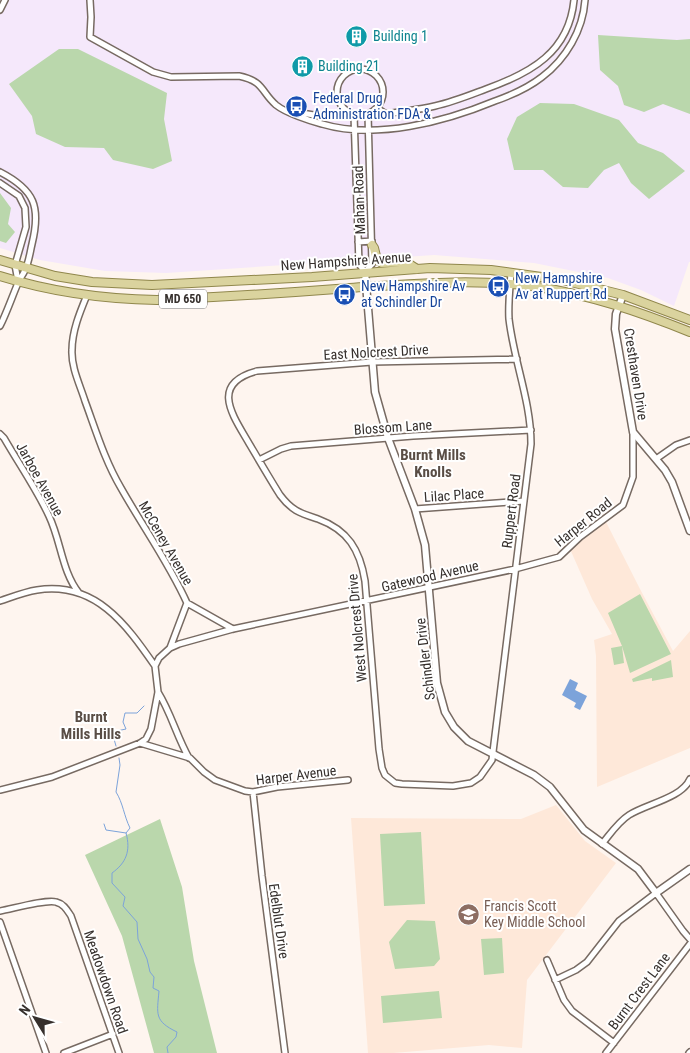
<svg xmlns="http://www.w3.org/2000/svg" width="690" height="1053" font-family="'Roboto Condensed',sans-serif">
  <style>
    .commercial { fill: #f5e8fb }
    .built { fill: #fee8d9 }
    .green { fill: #bad7ac }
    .water { fill: #7ca3da }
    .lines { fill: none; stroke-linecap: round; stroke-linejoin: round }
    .stream { stroke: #7ca3da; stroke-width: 1 }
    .minor-casing { stroke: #776a62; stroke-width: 8 }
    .tertiary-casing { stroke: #776a62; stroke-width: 9 }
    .primary-casing { stroke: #90874c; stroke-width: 10 }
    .minor { stroke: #fff; stroke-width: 5 }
    .tertiary { stroke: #fff; stroke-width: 6 }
    .primary { stroke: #dad39e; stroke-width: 8 }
    .labels { text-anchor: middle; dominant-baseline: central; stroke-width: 4; stroke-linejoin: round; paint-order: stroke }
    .shield { fill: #fff; stroke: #726e6c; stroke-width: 1 }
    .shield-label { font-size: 12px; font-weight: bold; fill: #36302d }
    .culture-label { font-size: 14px; fill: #0d838f; stroke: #fff; text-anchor: start }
    .transit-label { font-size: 14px; fill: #164399; stroke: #fff; text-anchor: start }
    .street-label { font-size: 14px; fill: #36302d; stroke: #fff }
    .education-label { font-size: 14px; fill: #785e54; stroke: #fff; text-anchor: start }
    .neighbourhood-label { font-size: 15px; font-weight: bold; fill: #594d45; stroke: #fff }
  </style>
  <rect width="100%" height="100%" fill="#fef5ef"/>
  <path class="commercial" d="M0,0H690V262H689L674,306L641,290L608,278L534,263L434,255L166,273L105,271L40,260L0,248Z"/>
  <path class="built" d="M605,520L640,589L673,651L690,631V748L597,787L596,656L594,640L612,634L592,599L570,549Z
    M556,805L585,841L616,863L527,980L522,1048L489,1045L393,1053H368L351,818L521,819Z"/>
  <path class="green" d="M598,35L677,40L690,39V114L663,104L644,112L624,105L618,86L600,70Z
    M59,49H78L167,93L164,119L172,161L153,169L113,160L104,148L65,147L36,134L32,116L9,84Z
    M540,103L574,104L619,120L638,143L663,153L685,171L649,199L631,183L619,163L604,170L588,188L563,187L543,170H514L507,139L517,117Z
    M0,193L11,208L8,224L15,232L6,243L0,241Z
    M640,594L671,654L630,673L622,646L624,663L614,665L611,648L622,646L608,613Z
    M671,660L673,677L652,681V678L633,682L632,679Z
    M160,819L182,887L194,961L217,1053H154L122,936L85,855Z
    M421,832L425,904L384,906L380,834Z
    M407,920L435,921L440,959L434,966L395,969L389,942Z
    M502,938L504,973L484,975L481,939Z
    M439,991L442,1018L383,1023L381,996Z"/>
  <path class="water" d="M570,679L578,683L575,690L587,696L580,710L574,707L576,703L562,695Z"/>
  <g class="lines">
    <path class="stream" d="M116,746L112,732L126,729L123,722L125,713H137L144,706
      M119,758L120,765L116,792C123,803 124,816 130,828L126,833C131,851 126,863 112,873V883L125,897L123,906L137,922L138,939L147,959L150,972L154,977L153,988L159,991C157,1014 154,1021 177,1032L176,1037L167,1047L168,1053
      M104,824L106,830L126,833"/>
    <defs>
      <path id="minor" d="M90,0L91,17L90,37L153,72L171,77L239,76C264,81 261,92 276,105C286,113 310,121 322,124C376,140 444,122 495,101C512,95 528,88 542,77C566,59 583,30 585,0
        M0,10L5,0
        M337 92a23 23 0 1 1 46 0a23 23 0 1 1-46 0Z
        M377,108L386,114C403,111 419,110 435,106C453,102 470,95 486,89C531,73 569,52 574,0
        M293,112C309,113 332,121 345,110
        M354,115L359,264L365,272L372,264L368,114
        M0,172C35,190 41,207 32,244C30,252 29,262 25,270C23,275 20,278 18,283C12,297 7,312 0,326
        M0,183L19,196L25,208L26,227L15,265L18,281
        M358,242L372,241
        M511,273C510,288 508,304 509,319C514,362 531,401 531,444L492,760L480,777L471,783L453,786L402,784L395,783L385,775L382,768L379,749L365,581C360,550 348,530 318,519C300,513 292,511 280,495C270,479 260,462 250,445C234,417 208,384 257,371L372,362L517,359
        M0,434L4,438C19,464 37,490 49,516C61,541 62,572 79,593
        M656,459L676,445L690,440
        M259,460L281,449L291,446L413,436L531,430
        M415,509L524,501
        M0,601C12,597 24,592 37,590C95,581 126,624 155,666
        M187,603L233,629
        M170,648L179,644L233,629L515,569L559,557L580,537L623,505L633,477V432
        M158,692C171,713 177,737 189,758
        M140,743L190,758L204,772L215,780L245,791L253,792L277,787L348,780
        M0,790L52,777L140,743L146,739L151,729L158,692L155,666L159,658L170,648L187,603C169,563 143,527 121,488C105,461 96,431 85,401C80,385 71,367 72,350C72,331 80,312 87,295
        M253,792L262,876L285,1053
        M602,844C611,833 618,822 629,815C646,804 682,798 690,779
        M0,911C12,909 46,899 56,902C64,904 67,910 71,916L119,1053
        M0,922L46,1053
        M547,960L564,1000L572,1011L614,1043
        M555,980L576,970L587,962L619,921L656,893L683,931L690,939
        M64,1053L113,1034
        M606,1053L690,944
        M689,1053L690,1052"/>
      <path id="tertiary" d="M365,272L375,392L388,438L415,509L425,545L437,683L445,712L454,727L468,741L534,775L550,787L584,830L638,869L656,893L690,869
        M623,295L616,314L615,329L633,432L665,470L672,482L690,531"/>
      <path id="primary" d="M372,245L374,248L377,260L382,263L406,262L417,269
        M0,260L55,276L92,282L152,285L312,277L430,268L491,270L563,280L623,295L690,320
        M0,276C51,292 104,299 157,300C221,297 285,293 350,288C412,284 476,278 538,287C591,295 640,312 690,332"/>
    </defs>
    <use href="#minor" class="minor-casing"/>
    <use href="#tertiary" class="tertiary-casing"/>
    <use href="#primary" class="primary-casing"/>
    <use href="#minor" class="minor"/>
    <use href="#tertiary" class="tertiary"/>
    <use href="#primary" class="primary"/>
  </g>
  <defs>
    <symbol id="building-disc" viewBox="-11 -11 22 22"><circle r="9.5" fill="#0f9aa8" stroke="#fff"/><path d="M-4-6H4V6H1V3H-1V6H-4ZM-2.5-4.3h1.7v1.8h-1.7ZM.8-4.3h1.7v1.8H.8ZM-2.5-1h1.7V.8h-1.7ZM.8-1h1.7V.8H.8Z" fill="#fff"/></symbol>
    <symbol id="bus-disc" viewBox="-11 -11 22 22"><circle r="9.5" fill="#1a4fb4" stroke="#fff"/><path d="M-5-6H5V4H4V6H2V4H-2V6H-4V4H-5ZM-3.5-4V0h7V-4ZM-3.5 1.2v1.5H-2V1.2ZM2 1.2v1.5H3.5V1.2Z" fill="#fff"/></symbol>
    <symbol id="school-disc" viewBox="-11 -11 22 22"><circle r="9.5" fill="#8d6e63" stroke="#fff"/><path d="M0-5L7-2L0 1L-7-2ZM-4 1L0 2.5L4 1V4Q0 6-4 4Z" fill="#fff"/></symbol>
  </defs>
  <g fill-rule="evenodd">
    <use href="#building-disc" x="344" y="24" width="25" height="25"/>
    <use href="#building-disc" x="290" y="54" width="25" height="25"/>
    <use href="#bus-disc" x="284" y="94" width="25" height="25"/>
    <use href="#bus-disc" x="486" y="274" width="25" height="25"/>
    <use href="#bus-disc" x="332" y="282" width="25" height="25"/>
    <use href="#school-disc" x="456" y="902" width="25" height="25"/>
  </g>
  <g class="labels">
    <rect class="shield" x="159" y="289.5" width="48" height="19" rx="4"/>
    <g class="shield-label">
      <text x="183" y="299">MD 650</text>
    </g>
    <g class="culture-label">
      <text x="373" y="36">Building 1</text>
      <text x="318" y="66">Building 21</text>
    </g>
    <g class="transit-label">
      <text x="313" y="98">Federal Drug<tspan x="313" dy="16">Administration FDA &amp;</tspan></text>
      <text x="515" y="278">New Hampshire<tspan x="515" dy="16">Av at Ruppert Rd</tspan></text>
      <text x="361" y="286">New Hampshire Av<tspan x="361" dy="16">at Schindler Dr</tspan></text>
    </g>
    <g class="street-label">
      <text transform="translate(359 200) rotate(-92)">Mahan Road</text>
      <text transform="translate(346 261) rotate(-4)">New Hampshire Avenue</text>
      <text transform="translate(376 352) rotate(-3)">East Nolcrest Drive</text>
      <text transform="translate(636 374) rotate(81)">Cresthaven Drive</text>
      <text transform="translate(393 427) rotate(-4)">Blossom Lane</text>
      <text transform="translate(40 479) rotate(61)">Jarboe Avenue</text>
      <text transform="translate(454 495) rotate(-4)">Lilac Place</text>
      <text transform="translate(511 511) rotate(-83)">Ruppert Road</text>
      <text transform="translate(583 522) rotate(-39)">Harper Road</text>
      <text transform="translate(166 543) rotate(60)">McCeney Avenue</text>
      <text transform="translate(430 576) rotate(-13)">Gatewood Avenue</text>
      <text transform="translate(357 628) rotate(-95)">West Nolcrest Drive</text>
      <text transform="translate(425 659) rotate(-97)">Schindler Drive</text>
      <text transform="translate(296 775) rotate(-7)">Harper Avenue</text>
      <text transform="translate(279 921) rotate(82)">Edelblut Drive</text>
      <text transform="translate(106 982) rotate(71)">Meadowdown Road</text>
      <text transform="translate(639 991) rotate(-53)">Burnt Crest Lane</text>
    </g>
    <g class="education-label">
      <text x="484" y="906">Francis Scott<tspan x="484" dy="16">Key Middle School</tspan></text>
    </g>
    <g class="neighbourhood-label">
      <text x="433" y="455">Burnt Mills<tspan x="433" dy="17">Knolls</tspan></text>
      <text x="91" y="717">Burnt<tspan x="91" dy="17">Mills Hills</tspan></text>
    </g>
  </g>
  <g transform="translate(35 1018) rotate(307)" stroke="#ffffff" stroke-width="4" paint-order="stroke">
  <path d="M0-4L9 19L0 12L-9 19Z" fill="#36302d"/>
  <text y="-8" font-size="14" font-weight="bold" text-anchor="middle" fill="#36302d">N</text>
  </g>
</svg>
